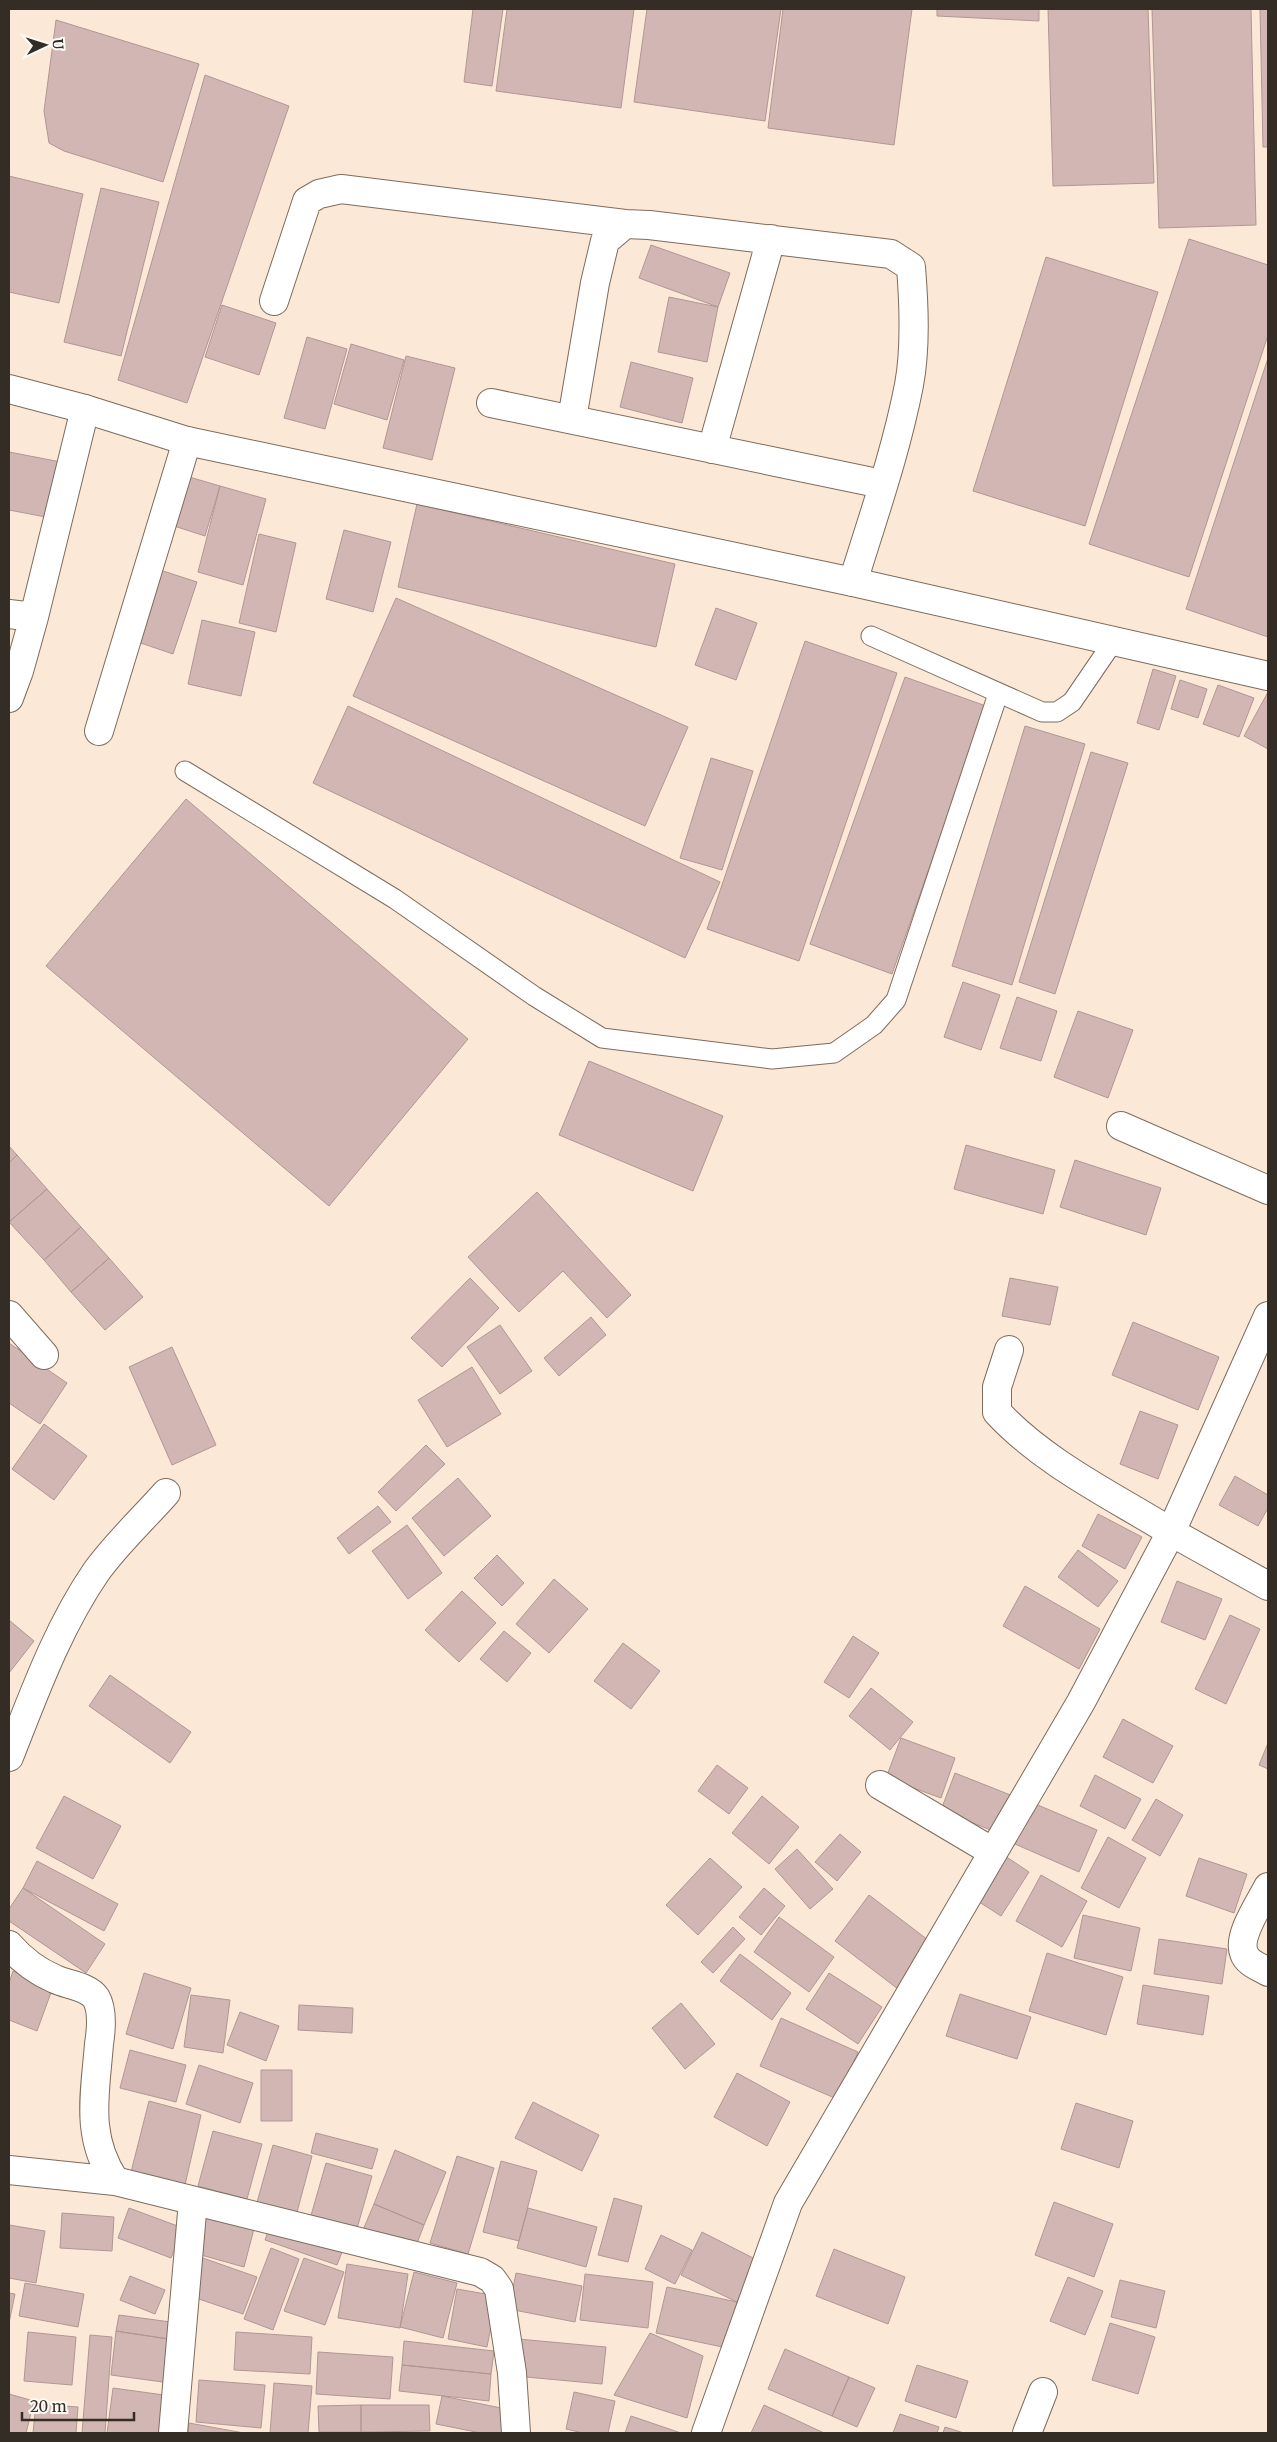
<svg xmlns="http://www.w3.org/2000/svg" width="1277" height="2442" font-family="Merriweather,serif">
  <style>
    .building { fill: #d2b6b3; stroke: #b19794 }
    .lines { fill: none; stroke-linecap: round; stroke-linejoin: round }
    .lane-casing { stroke: #7d6c5c; stroke-width: 21 }
    .street-casing { stroke: #7d6c5c; stroke-width: 30 }
    .secondary-casing { stroke: #7d6c5c; stroke-width: 30 }
    .lane { stroke: #fff; stroke-width: 19 }
    .street { stroke: #fff; stroke-width: 28 }
    .secondary { stroke: #fff; stroke-width: 28 }
  </style>
  <rect width="100%" height="100%" fill="#fce8d7"/>
  <path class="building" d="M473,9H503L492,86L464,82Z
    M507,9H634L621,108L496,91Z
    M647,9H781L765,121L634,102Z
    M783,9H912L894,145L768,128Z
    M937,9H1039V21L937,16Z
    M1048,9H1148L1154,183L1053,186Z
    M1152,9H1251L1256,225L1159,228Z
    M1260,9H1268V147H1263Z
    M56,20L199,64L163,182L64,151L49,143L44,111Z
    M205,75L289,106L187,403L118,380Z
    M9,176L83,194L59,303L9,292Z
    M101,188L159,202L121,356L64,342Z
    M1189,239L1268,265V335L1189,577L1089,544Z
    M651,245L730,273L718,307L639,278Z
    M1046,257L1158,292L1085,526L973,491Z
    M669,297L718,307L707,362L658,352Z
    M222,305L276,323L259,375L205,357Z
    M307,337L347,349L325,429L284,418Z
    M351,344L404,360L387,420L334,404Z
    M406,356L455,368L432,460L383,448Z
    M1268,358V637L1186,609Z
    M631,362L693,378L682,423L620,407Z
    M9,452L61,462L51,518L9,510Z
    M186,476L220,486L205,536L171,525Z
    M220,486L266,499L243,585L198,572Z
    M417,504L675,564L656,647L398,587Z
    M344,530L391,542L373,612L326,599Z
    M259,534L296,543L276,632L239,623Z
    M154,568L197,582L173,654L129,639Z
    M396,598L688,727L645,826L353,696Z
    M716,608L757,623L736,680L695,665Z
    M202,620L255,632L241,696L188,684Z
    M805,641L897,673L799,961L707,929Z
    M1153,669L1176,676L1159,730L1137,723Z
    M905,677L986,706L892,974L810,944Z
    M1180,680L1207,689L1198,718L1171,709Z
    M1218,685L1254,698L1239,737L1203,724Z
    M1268,692V749L1244,736Z
    M348,706L720,882L685,958L313,783Z
    M1025,726L1085,744L1012,985L952,966Z
    M1091,752L1128,763L1055,994L1019,982Z
    M711,758L753,771L722,870L680,858Z
    M186,799L468,1039L329,1206L46,966Z
    M963,982L1000,995L981,1050L944,1037Z
    M1017,997L1057,1011L1041,1061L1000,1048Z
    M1078,1011L1133,1030L1108,1098L1054,1077Z
    M589,1061L723,1116L693,1191L559,1135Z
    M966,1145L1055,1170L1043,1214L954,1189Z
    M9,1146L17,1155L9,1163Z
    M17,1155L47,1189L9,1222V1163Z
    M1075,1160L1161,1188L1146,1235L1060,1207Z
    M47,1189L81,1227L44,1260L9,1222Z
    M537,1192L631,1295L607,1318L563,1271L519,1312L468,1257Z
    M81,1227L109,1258L71,1292L44,1260Z
    M109,1258L143,1297L105,1330L71,1292Z
    M470,1278L499,1308L442,1367L411,1338Z
    M1010,1278L1058,1287L1050,1325L1002,1316Z
    M591,1317L606,1335L559,1376L544,1358Z
    M1133,1322L1219,1357L1198,1410L1112,1375Z
    M500,1325L532,1371L500,1394L467,1347Z
    M9,1343L67,1383L40,1424L9,1403Z
    M172,1347L216,1445L172,1465L129,1367Z
    M472,1367L501,1414L447,1447L418,1400Z
    M1140,1411L1178,1425L1158,1479L1120,1464Z
    M44,1424L87,1456L54,1500L12,1469Z
    M426,1445L445,1464L396,1511L378,1492Z
    M1235,1476L1268,1495V1508L1258,1526L1219,1505Z
    M458,1478L491,1516L444,1556L412,1518Z
    M378,1506L391,1522L349,1554L337,1538Z
    M1098,1514L1142,1537L1125,1569L1082,1546Z
    M407,1525L442,1573L408,1599L372,1551Z
    M1078,1550L1118,1581L1098,1607L1058,1577Z
    M497,1555L524,1583L502,1606L474,1578Z
    M554,1579L588,1609L549,1653L516,1624Z
    M1177,1581L1222,1599L1205,1640L1161,1622Z
    M1025,1586L1100,1629L1079,1669L1003,1626Z
    M462,1591L496,1623L459,1662L425,1630Z
    M1230,1615L1260,1629L1226,1704L1195,1689Z
    M9,1620L34,1641L9,1673Z
    M504,1631L531,1653L507,1682L480,1659Z
    M853,1636L879,1653L849,1698L824,1682Z
    M623,1643L660,1671L631,1709L594,1681Z
    M110,1675L191,1732L170,1763L89,1706Z
    M871,1688L913,1722L890,1750L849,1716Z
    M1123,1719L1173,1746L1153,1783L1103,1757Z
    M901,1738L955,1758L941,1798L886,1778Z
    M1268,1743V1769L1259,1765Z
    M717,1765L748,1788L729,1814L698,1791Z
    M955,1773L1013,1796L998,1833L941,1810Z
    M1095,1775L1141,1799L1125,1829L1080,1806Z
    M64,1796L121,1826L93,1879L36,1848Z
    M762,1796L799,1827L769,1864L732,1833Z
    M1156,1799L1183,1815L1160,1856L1132,1840Z
    M1033,1803L1097,1830L1079,1872L1015,1844Z
    M840,1834L861,1852L837,1881L815,1862Z
    M1108,1837L1146,1858L1119,1908L1081,1888Z
    M797,1849L833,1889L810,1909L775,1869Z
    M1002,1854L1029,1872L1001,1916L973,1898Z
    M710,1858L742,1887L698,1935L666,1905Z
    M1199,1858L1247,1874L1234,1913L1186,1896Z
    M37,1861L118,1904L104,1931L23,1888Z
    M1041,1875L1087,1901L1062,1947L1016,1921Z
    M23,1888L105,1944L86,1973L9,1921V1909Z
    M764,1888L785,1906L761,1935L739,1917Z
    M869,1895L932,1943L898,1989L835,1941Z
    M1083,1915L1140,1928L1131,1971L1074,1958Z
    M779,1917L834,1957L809,1992L754,1952Z
    M733,1927L745,1939L713,1973L701,1962Z
    M1159,1939L1227,1949L1222,1984L1154,1974Z
    M1047,1953L1123,1977L1106,2035L1029,2011Z
    M740,1954L791,1993L772,2020L720,1981Z
    M13,1971L53,1987L37,2031L9,2020V1983Z
    M144,1973L191,1988L173,2049L126,2034Z
    M829,1973L882,2007L858,2044L806,2009Z
    M1143,1985L1209,1996L1203,2035L1137,2024Z
    M960,1994L1031,2017L1017,2059L946,2036Z
    M191,1995L230,2000L223,2053L184,2047Z
    M681,2003L715,2044L685,2069L652,2028Z
    M299,2005L353,2008L352,2033L298,2030Z
    M240,2012L279,2026L266,2061L227,2045Z
    M781,2018L858,2052L837,2099L760,2066Z
    M130,2050L186,2065L176,2102L120,2088Z
    M199,2065L253,2083L240,2123L186,2104Z
    M261,2070H292V2121H261Z
    M737,2073L790,2102L767,2146L714,2117Z
    M149,2101L201,2115L185,2185L131,2172Z
    M533,2102L599,2135L582,2171L515,2138Z
    M1076,2103L1133,2121L1119,2168L1061,2149Z
    M213,2131L262,2144L247,2199L198,2186Z
    M316,2133L378,2149L372,2169L311,2153Z
    M273,2145L312,2156L296,2216L256,2206Z
    M395,2150L446,2172L424,2225L374,2204Z
    M457,2156L494,2168L468,2254L430,2243Z
    M501,2161L537,2171L519,2241L483,2232Z
    M326,2163L372,2176L356,2232L310,2219Z
    M614,2198L642,2206L628,2262L598,2255Z
    M1054,2202L1113,2224L1094,2277L1035,2255Z
    M374,2204L424,2225L414,2251L363,2230Z
    M129,2208L183,2228L171,2258L118,2238Z
    M528,2208L597,2227L586,2267L517,2248Z
    M205,2212L255,2225L244,2267L194,2253Z
    M62,2213L114,2217L112,2251L60,2248Z
    M271,2223L344,2247L337,2265L265,2240Z
    M9,2225L45,2231L36,2283L9,2278Z
    M702,2232L757,2260L737,2302L681,2275Z
    M661,2235L692,2250L675,2284L645,2269Z
    M271,2248L299,2259L273,2330L244,2319Z
    M834,2249L905,2277L888,2324L816,2296Z
    M200,2257L257,2277L243,2314L187,2295Z
    M304,2258L344,2272L325,2325L284,2311Z
    M347,2264L408,2274L400,2328L338,2318Z
    M414,2272L457,2283L443,2338L400,2327Z
    M516,2273L582,2286L575,2322L509,2309Z
    M585,2274L653,2282L648,2328L580,2320Z
    M130,2276L165,2290L155,2314L120,2300Z
    M1068,2277L1103,2291L1085,2335L1050,2321Z
    M1120,2280L1165,2291L1156,2328L1111,2317Z
    M25,2283L84,2294L78,2327L19,2316Z
    M667,2287L737,2302L727,2348L656,2333Z
    M457,2289L497,2296L487,2347L448,2339Z
    M9,2293L15,2294L9,2323Z
    M119,2315L178,2323L175,2340L116,2331Z
    M1110,2323L1155,2337L1138,2394L1092,2380Z
    M116,2331L175,2340L170,2383L111,2375Z
    M28,2332L76,2337L72,2385L24,2381Z
    M236,2332L312,2337L310,2374L234,2370Z
    M650,2333L703,2356L687,2418L614,2395Z
    M90,2335L112,2337L105,2433H82Z
    M518,2339L606,2347L602,2384L515,2376Z
    M404,2341L494,2351L491,2374L402,2365Z
    M785,2349L849,2377L832,2416L768,2389Z
    M318,2352L393,2357L390,2399L316,2394Z
    M402,2365L491,2374L489,2401L399,2391Z
    M917,2365L968,2381L956,2418L905,2401Z
    M849,2377L875,2388L857,2427L832,2416Z
    M199,2380L265,2385L261,2428L196,2422Z
    M274,2383L312,2386L308,2433H270Z
    M113,2388L164,2395L159,2433H107Z
    M574,2392L615,2401L608,2433H583L566,2429Z
    M9,2394L34,2401L26,2433H9Z
    M442,2396L511,2410L506,2433H481L436,2424Z
    M36,2404L78,2407L76,2433H33Z
    M361,2405V2432H319L318,2406Z
    M361,2405H429L430,2431L361,2432Z
    M764,2405L824,2433H751Z
    M900,2414L939,2427L937,2433H893Z
    M631,2416L681,2433H625Z
    M189,2423L244,2433H188Z
    M945,2427L964,2433H943Z"/>
  <g class="lines">
    <defs>
      <path id="lane" d="M871,636L1042,712H1057L1072,702L1113,642
        M185,771L395,899L534,996L602,1038L772,1059L834,1053L874,1025L896,1000L998,694"/>
      <path id="street" d="M274,301L307,201L319,194L341,189L625,224
        M491,403L882,484
        M572,419L595,283L605,241L625,224L649,225L891,254L911,267C914,305 916,347 909,385C896,452 873,517 853,582
        M712,449L771,239
        M9,614L34,617
        M9,698L19,671L34,617L85,409
        M99,731L187,441
        M1121,1126L1268,1190
        M9,1315L44,1355
        M9,1757C34,1694 57,1629 96,1572C116,1544 143,1519 166,1493
        M880,1785L993,1852
        M1268,1887C1260,1903 1237,1936 1244,1953C1247,1963 1260,1967 1268,1972
        M9,1945C22,1960 36,1971 55,1979C67,1985 88,1986 96,1998C103,2010 101,2031 99,2044C95,2095 85,2136 115,2181
        M9,2170L115,2181L480,2272L492,2279L499,2289L512,2373L516,2433
        M173,2433L193,2201
        M706,2433L788,2203L1081,1702L1171,1532C1113,1496 1044,1463 997,1412V1387L1009,1350
        M1027,2433L1043,2392"/>
      <path id="secondary" d="M9,389L85,409L187,441L853,582L1268,676
        M1268,1316L1171,1532L1268,1586"/>
    </defs>
    <use href="#lane" class="lane-casing"/>
    <use href="#street" class="street-casing"/>
    <use href="#secondary" class="secondary-casing"/>
    <use href="#lane" class="lane"/>
    <use href="#street" class="street"/>
    <use href="#secondary" class="secondary"/>
  </g>
  <rect width="1277" height="2442" fill="none" stroke="#342d26" stroke-width="20"/>
  <g transform="translate(45 45) rotate(86)" stroke="#fdf9f5" stroke-width="4" paint-order="stroke">
  <path d="M0-4L9 19L0 12L-9 19Z" fill="#342d26"/>
  <text y="-8" font-size="14" font-weight="bold" text-anchor="middle" fill="#342d26">U</text>
  </g>
  <path d="M22 2412v8h112v-8" fill="none" stroke="#342d26" stroke-width="2.5"/>
  <text x="30" y="2412" font-size="15" fill="#342d26" stroke="#fdf9f5" stroke-width="4" paint-order="stroke">20 m</text>
</svg>
